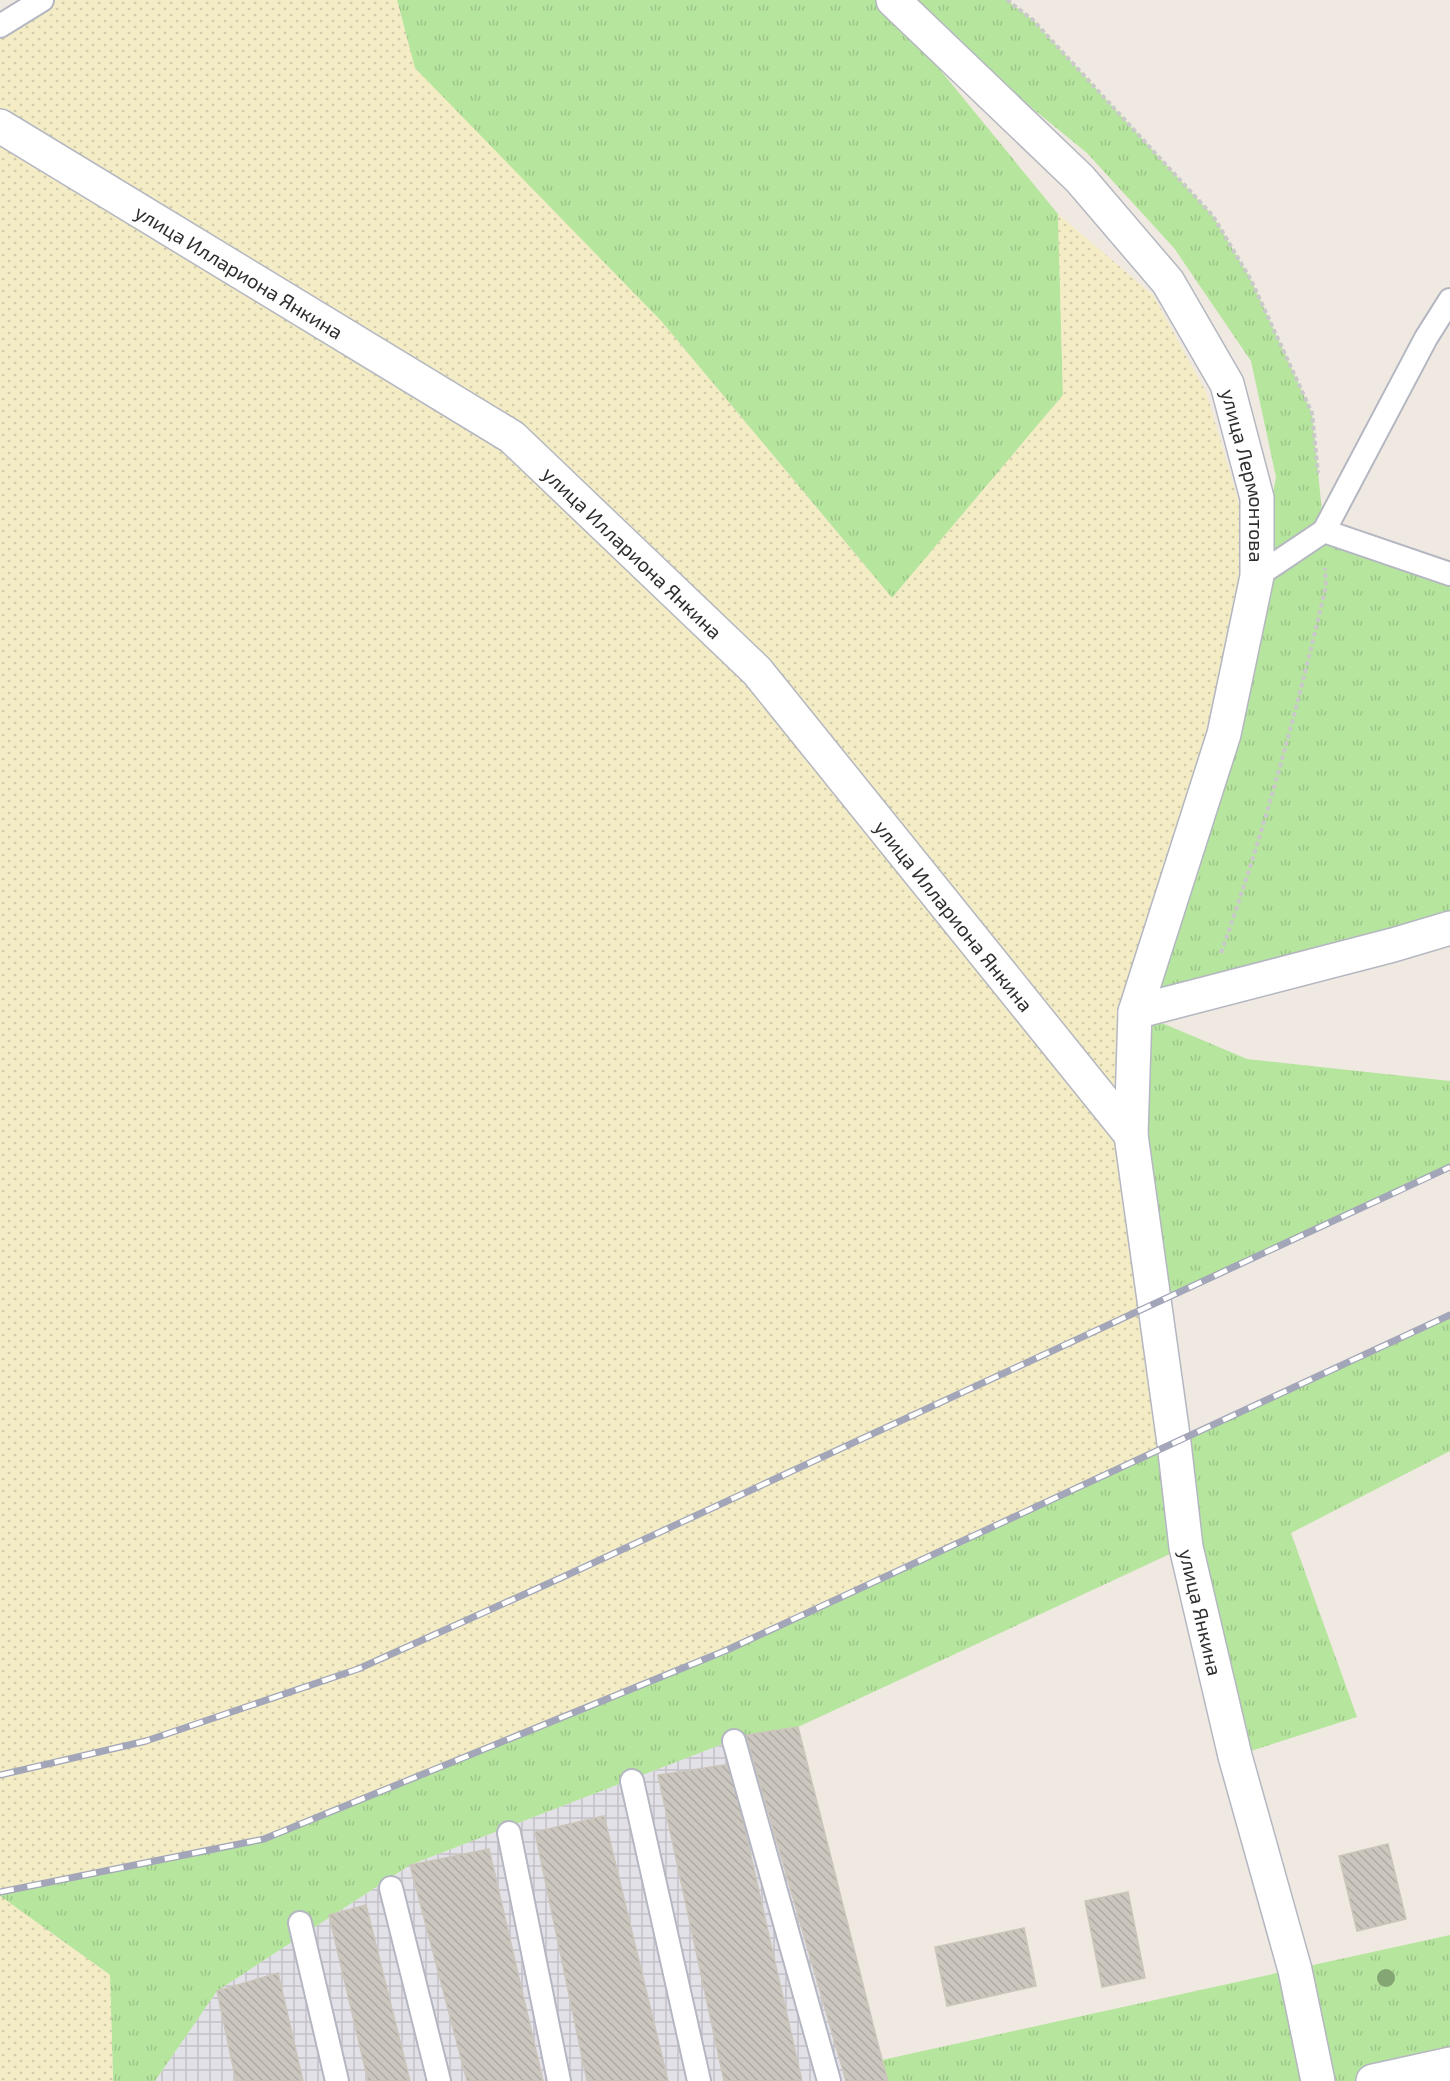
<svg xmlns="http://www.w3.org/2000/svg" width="1450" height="2081" font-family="'Exo 2',sans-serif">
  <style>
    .industrial { fill: url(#industrial-grid) }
    .grass { fill: url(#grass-tufts) }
    .sand { fill: url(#sand-dots) }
    .building { fill: url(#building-back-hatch); stroke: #cbc5ba; stroke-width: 1.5 }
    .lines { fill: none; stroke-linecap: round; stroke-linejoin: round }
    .service-casing { stroke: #b4b7c1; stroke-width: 26 }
    .minor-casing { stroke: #b4b7c1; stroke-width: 36 }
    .tertiary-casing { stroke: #b4b7c1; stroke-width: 36 }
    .path { stroke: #c9c9c9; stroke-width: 4; stroke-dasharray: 4.5 3; stroke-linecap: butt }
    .service { stroke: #fff; stroke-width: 22 }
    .minor { stroke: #fff; stroke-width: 33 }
    .tertiary { stroke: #fff; stroke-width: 33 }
    .rail-casing { stroke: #a3a6b8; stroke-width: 7 }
    .rail { stroke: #fff; stroke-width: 4.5; stroke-dasharray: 14; stroke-linecap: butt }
    .tree { fill: #84a574 }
    .labels { text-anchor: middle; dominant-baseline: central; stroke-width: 6; stroke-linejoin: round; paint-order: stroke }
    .street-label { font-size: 20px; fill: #2e2e2e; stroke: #fff }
  </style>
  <defs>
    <pattern id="industrial-grid" width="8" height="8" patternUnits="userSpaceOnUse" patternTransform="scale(1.5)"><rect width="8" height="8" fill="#e3e1e8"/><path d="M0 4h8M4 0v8" fill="none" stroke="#c3c1c7"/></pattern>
    <pattern id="grass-tufts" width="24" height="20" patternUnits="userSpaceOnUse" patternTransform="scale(1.5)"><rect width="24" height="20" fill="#b6e59e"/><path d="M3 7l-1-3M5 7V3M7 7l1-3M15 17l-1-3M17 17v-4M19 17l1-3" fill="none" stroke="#9dc588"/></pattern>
    <pattern id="sand-dots" width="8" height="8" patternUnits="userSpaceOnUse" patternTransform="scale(1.5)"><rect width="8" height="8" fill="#f3ecc5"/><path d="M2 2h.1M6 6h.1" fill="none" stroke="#d1cbaa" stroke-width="1.8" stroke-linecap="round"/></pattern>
    <pattern id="building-back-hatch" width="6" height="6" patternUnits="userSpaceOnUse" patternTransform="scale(1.5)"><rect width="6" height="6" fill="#cbc7bf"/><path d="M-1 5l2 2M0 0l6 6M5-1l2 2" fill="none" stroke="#afaba4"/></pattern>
  </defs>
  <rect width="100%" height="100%" fill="#efe9e1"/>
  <path class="industrial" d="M798,1727L888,2081H155L217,1991L410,1865L746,1735Z"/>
  <path class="grass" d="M397,0H883L1058,214L1063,395L892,598L661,321L414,68Z
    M900,0H1007L1033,20L1213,216L1251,280L1312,413L1324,531L1450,574V928L1136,1012L1247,1059L1450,1081V1167L1153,1303L1135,1012L1257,576L1276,477L1251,361L1174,248L1087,153Z
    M1450,1315V1451L1291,1533L1357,1717L1235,1756L1185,1547L798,1727L746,1735L410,1865L217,1991L155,2081H113L110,1975L0,1896V1892L264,1839L727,1650Z
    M1450,1935V2064L1373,2081H888L882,2060Z"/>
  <path class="sand" d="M42,0H397L415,68L661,321L892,598L1063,395L1058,214L1153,295L1206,392L1237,496L1257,576L1135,1012L1174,1443L727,1650L264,1839L0,1892V26Z
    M0,1896L110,1975L113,2081H0Z"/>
  <path class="building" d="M798,1727L882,2060L888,2081H846L746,1735Z
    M730,1764L802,2081H724L658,1775Z
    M604,1816L668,2081H587L535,1832Z
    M1388,1844L1406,1919L1357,1931L1339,1856Z
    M489,1849L543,2081H467L410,1865Z
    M1128,1892L1145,1978L1102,1987L1085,1901Z
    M366,1905L410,2081H368L329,1915Z
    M1024,1928L1036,1986L947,2006L935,1947Z
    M278,1973L303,2081H236L217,1991Z"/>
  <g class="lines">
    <defs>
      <path id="service" d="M0,26L42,0
        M1324,531L1450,574
        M1257,576L1324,531L1426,338L1450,300
        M734,1741L829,2081
        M632,1781L699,2081
        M509,1833L559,2081
        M391,1888L439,2081
        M300,1923L337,2081"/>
      <g id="minor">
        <path id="s1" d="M0,126L512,437L757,671L1131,1135"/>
        <path d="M1135,1012L1393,945L1450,928"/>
      </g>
      <g id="tertiary">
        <path id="s2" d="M893,0L1080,179L1168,282L1227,384L1257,498V576L1224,734L1135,1012L1131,1135L1174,1443L1186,1547L1235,1756L1295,1970L1318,2081"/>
        <path d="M1373,2081L1450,2064"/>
      </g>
    </defs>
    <use href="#service" class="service-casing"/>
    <use href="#minor" class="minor-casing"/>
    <use href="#tertiary" class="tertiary-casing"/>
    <path class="path" d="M1007,0L1033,20L1213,216L1251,280L1312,413L1318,473
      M1221,953C1264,833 1297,710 1326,586L1325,568"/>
    <use href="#service" class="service"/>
    <use href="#minor" class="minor"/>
    <use href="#tertiary" class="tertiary"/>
    <defs>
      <path id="rail" d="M0,1775L146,1741L358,1669L565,1576L1450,1167
        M0,1892L264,1839L727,1650L1450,1315"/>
    </defs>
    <use href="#rail" class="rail-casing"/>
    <use href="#rail" class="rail"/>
  </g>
  <circle class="tree" cx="1386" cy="1978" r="9"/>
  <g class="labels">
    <g class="street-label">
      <text stroke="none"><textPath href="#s1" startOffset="280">улица Иллариона Янкина</textPath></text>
      <text stroke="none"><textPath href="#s2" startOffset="606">улица Лермонтова</textPath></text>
      <text stroke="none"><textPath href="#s1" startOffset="766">улица Иллариона Янкина</textPath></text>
      <text stroke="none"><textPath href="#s1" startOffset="1252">улица Иллариона Янкина</textPath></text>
      <text stroke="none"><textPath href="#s2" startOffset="1767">улица Янкина</textPath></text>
    </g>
  </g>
</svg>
